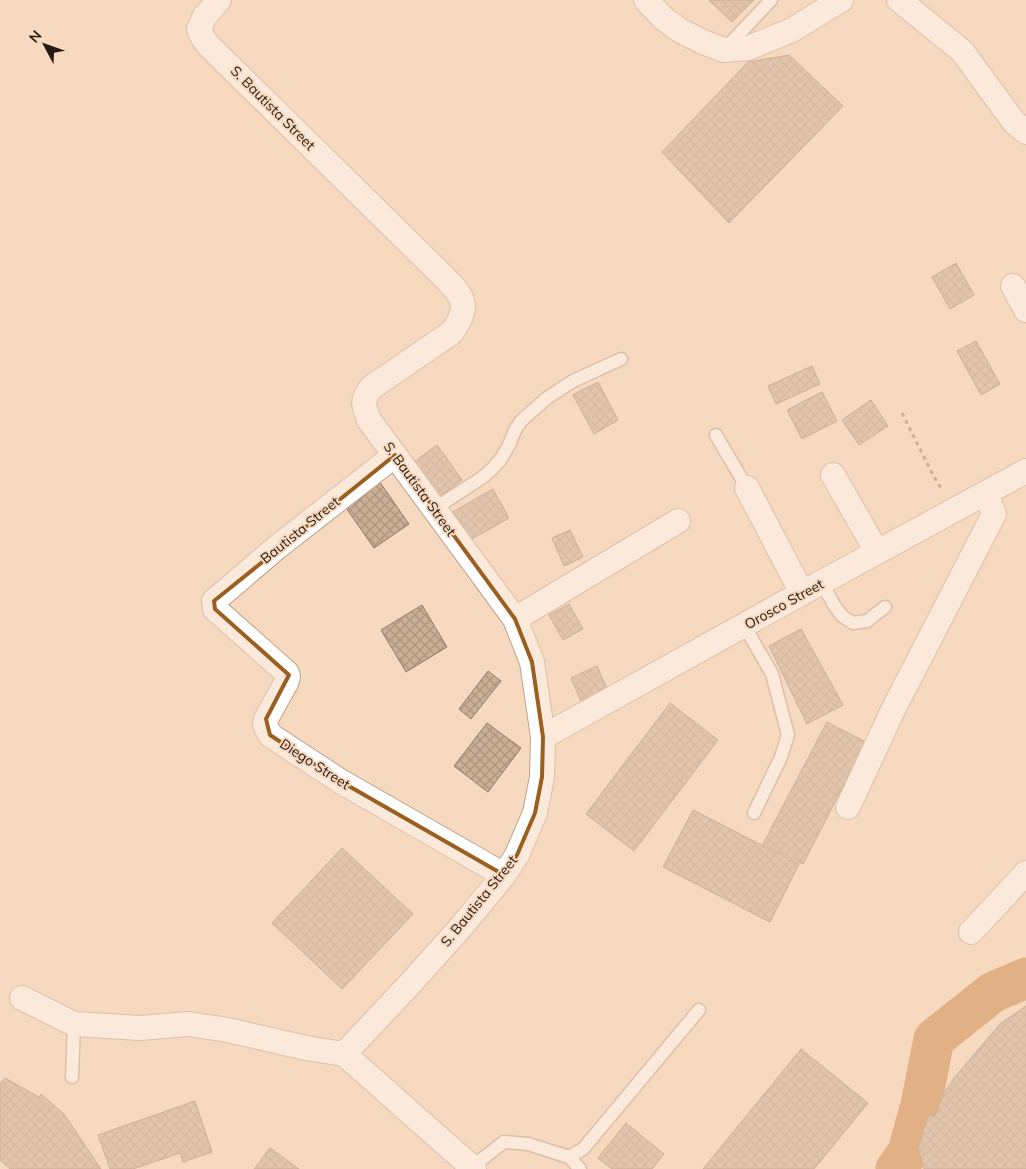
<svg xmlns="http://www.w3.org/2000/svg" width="1026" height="1169" font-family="Mulish,sans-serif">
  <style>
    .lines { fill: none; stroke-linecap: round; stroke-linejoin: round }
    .river { stroke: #c5823f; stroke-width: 41 }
    .building { fill: url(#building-cross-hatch); stroke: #977d65 }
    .lane-casing { stroke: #bda189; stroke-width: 15 }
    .street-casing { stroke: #bda189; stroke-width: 26 }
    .path { stroke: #96816f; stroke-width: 3; stroke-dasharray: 4 4; stroke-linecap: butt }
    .lane { stroke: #fff; stroke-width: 12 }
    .street { stroke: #fff; stroke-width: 24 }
    .marked { fill: none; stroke: #9b5f20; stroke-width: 4; stroke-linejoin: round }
    .labels { text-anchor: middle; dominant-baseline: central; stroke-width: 4; stroke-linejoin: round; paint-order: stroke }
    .street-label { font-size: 14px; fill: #251b11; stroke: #f7d9c0 }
  </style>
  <defs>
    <pattern id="building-cross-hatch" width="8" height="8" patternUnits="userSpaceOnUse" patternTransform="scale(1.25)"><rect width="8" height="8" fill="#caae95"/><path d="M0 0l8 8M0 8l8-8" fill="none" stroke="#ad957f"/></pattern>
  </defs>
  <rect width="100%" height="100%" fill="#f7d9c0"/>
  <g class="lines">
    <path class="river" d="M896,1169L908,1152L921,1105L934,1039L993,992L1026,978"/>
  </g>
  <path class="building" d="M709,0H754L732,22Z
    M789,55L843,106L729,223L662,152L748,62Z
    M956,263L974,295L950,309L932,277Z
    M976,341L1000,384L981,395L957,351Z
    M812,366L820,384L776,404L768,386Z
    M598,382L618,420L594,434L573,395Z
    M822,392L837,421L802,439L787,410Z
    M871,400L888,426L859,445L842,420Z
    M437,445L462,480L434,501L408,466Z
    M379,481L409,524L374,548L344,505Z
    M493,489L509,518L463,544L447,515Z
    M570,530L583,557L564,566L552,538Z
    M569,604L583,629L563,640L549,615Z
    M422,605L447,647L406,672L381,630Z
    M801,629L843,705L807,724L769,646Z
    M597,666L607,689L581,701L571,678Z
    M488,671L501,681L471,719L459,709Z
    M670,703L718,740L634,851L586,814Z
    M827,722L866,742L803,864L763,844Z
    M487,723L521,748L488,792L454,766Z
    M693,810L799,864L770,922L663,867Z
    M342,848L413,914L342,989L272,923Z
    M1026,1006V1169H924L918,1148L928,1116H935L944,1093L954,1078L1000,1024Z
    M801,1049L868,1103L814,1169H703Z
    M5,1078L39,1097L41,1094L64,1114L101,1169H10L0,1160V1084Z
    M195,1101L212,1152L183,1162L180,1153L133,1169H110L98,1135Z
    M626,1123L664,1154L652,1169H612L598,1158Z
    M270,1148L299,1169H254Z"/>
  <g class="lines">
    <defs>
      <path id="lane" d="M726,48L771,0
        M716,435L747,488
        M434,509L483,477L492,469L501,459L509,445L515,430L521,421L547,398L573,381L621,359
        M822,583L834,605L842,616L853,623L867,621L885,607
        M744,625L772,674L788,735L781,757L754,813
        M72,1077L74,1024
        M569,1157L580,1169
        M473,1166L504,1142L528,1144L569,1157L583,1149L699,1010"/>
      <path id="street" d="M219,0L205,16L199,29L202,36L207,44L442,275C463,296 472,306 451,333L372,387C361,400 363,404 369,420L515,619L532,662L543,737L542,777L535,813L517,855L504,875L461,927L409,985L344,1054
        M646,0L663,18L681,31L703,42L724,50L748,48L792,30L841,0
        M899,0L962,51L1014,122L1026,132
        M1013,286L1026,310
        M395,455L276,548L214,601L215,609L287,673L288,677L286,683L266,719L265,725L270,735L340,781L504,875
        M833,475L877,552
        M747,488L802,593
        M515,619L678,521
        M543,737L802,593L1026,471
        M848,807L893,710L994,514L986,493
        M971,932L1026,873
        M22,998L74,1024L140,1028L188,1024L228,1030L306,1048L344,1054L474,1169"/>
    </defs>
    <use href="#lane" class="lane-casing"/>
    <use href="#street" class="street-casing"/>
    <path class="path" d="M902,413L933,475L942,490"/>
    <use href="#lane" class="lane"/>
    <use href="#street" class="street"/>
  </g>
  <path d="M0 0H1026V1169H0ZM395,455L515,619L532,662L543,737L542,777L535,813L517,855L504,875L340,781L270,735L266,719L289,675L215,609L214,601Z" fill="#f7d9c0" fill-opacity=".55" fill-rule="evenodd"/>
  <path class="marked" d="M395,455L515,619L532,662L543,737L542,777L535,813L517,855L504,875L340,781L270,735L266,719L289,675L215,609L214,601Z"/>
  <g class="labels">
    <g class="street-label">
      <text transform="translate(273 108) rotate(45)">S. Bautista Street</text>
      <text transform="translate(420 489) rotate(54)">S. Bautista Street</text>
      <text transform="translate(300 530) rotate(-39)">Bautista Street</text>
      <text transform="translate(784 604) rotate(-29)">Orosco Street</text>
      <text transform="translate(315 764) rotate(33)">Diego Street</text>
      <text transform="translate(479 901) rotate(-51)">S. Bautista Street</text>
    </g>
  </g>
  <g transform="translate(45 45) rotate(311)" stroke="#f7d9c0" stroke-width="4" paint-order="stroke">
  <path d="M0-4L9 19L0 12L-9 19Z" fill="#251b11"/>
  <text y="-8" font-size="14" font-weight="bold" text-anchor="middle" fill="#251b11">N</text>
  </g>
</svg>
